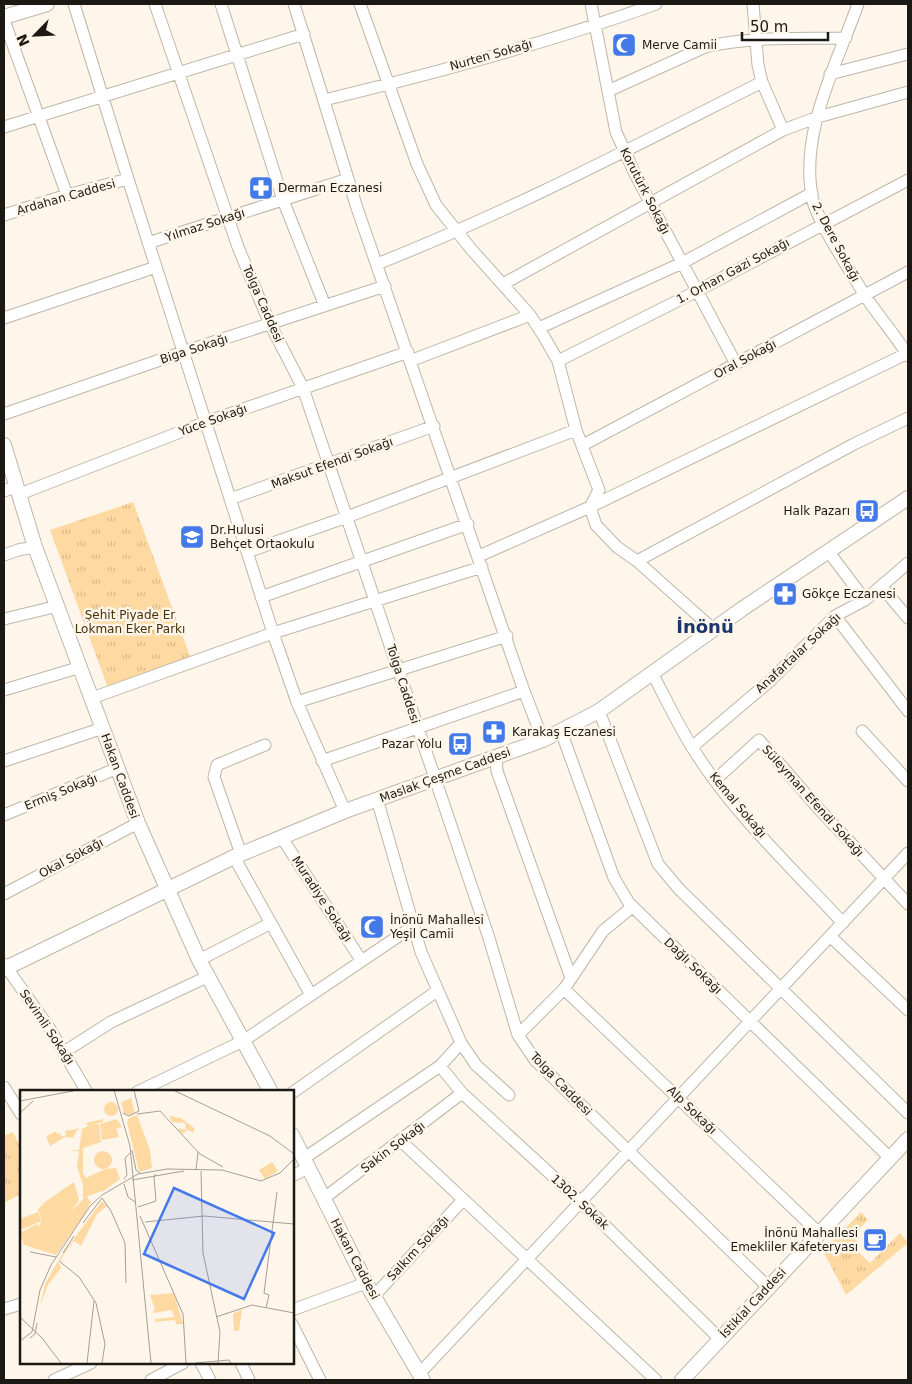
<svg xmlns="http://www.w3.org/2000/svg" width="912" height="1384" font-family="'DejaVu Sans',sans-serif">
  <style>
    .grass { fill: url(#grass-tufts) }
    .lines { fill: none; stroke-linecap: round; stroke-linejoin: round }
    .minor-casing { stroke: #bfb6a9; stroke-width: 13 }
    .tertiary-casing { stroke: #bfb6a9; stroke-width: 16 }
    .minor { stroke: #fff; stroke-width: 11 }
    .tertiary { stroke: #fff; stroke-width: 14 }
    .labels { text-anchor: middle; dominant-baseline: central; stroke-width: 5; stroke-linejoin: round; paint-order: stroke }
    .poi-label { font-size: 12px; fill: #1c1914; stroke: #fef6eb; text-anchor: start }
    .street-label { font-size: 12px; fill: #1c1914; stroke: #fef6eb }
    .park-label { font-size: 12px; fill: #463006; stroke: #fef6eb }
    .district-label { font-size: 18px; font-weight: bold; fill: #1c366c; stroke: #fef6eb }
    .inset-road { fill: none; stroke: #a49e95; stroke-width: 1 }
    .view { fill: #4479ea; fill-opacity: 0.15; stroke: #4479ea; stroke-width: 2.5 }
    .inset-edge { fill: none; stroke: #1c1914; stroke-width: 2.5 }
  </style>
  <defs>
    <pattern id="grass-tufts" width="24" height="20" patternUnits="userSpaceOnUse" patternTransform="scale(1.25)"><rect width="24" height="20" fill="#fed9a1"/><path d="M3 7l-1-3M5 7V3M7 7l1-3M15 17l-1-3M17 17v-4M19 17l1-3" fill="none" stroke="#d9ba8a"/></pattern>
  </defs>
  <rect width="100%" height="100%" fill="#fef6eb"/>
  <path class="grass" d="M133,502L190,656L109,691L50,530Z
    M13,1132L21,1149V1194L4,1203V1136Z
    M861,1212L868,1220L852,1236L860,1244L855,1249L870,1263L900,1233L908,1243L846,1295L823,1251Z"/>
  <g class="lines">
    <defs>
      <path id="minor" d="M74,4L128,179L273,633L297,702L345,811
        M155,4L238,247L270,324L303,388L488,935L518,1035L535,1060L768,1287
        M221,4L283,200L325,306
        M294,4L357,208L524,691L543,740
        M360,4L417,164L436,205L471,249L530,315L543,335L558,361L576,430L599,490L590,507L596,525L617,547L637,561L713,629
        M591,4L616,132L635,174L736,364
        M753,4L758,65L762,82L783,130
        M858,4C837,64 798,134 813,201C819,224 851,272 864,294C878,316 895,334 908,356
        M4,20L67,195
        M830,74L908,54
        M608,91L705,47C751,36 799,39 846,38
        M324,100C436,73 548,43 656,4
        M4,127L304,34
        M4,215L67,195L128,179
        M148,243L348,179
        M377,264C509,212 635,146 762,82
        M503,284L783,130L818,117L908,92
        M4,318L156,267
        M539,328L682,263L812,193
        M410,361L530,315
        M558,361L697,291L908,180
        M4,414L183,352L385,286
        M583,445L908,272
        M4,491L17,486
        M20,494L206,422L408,352
        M230,499L434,426
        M828,551L865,600
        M247,552L347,517L576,430
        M4,555L18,550L35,547
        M479,556L590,507L908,353
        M637,561L854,444L908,418
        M881,586L908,618
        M261,597L468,524
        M835,616L908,711
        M4,619L58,606
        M652,673C665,697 677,723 692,747C731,811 792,868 843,923
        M4,690L81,667
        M92,698L273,633L482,567
        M297,702L507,636
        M599,711L658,864L679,889L908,1113
        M561,731L614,878L629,903L890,1158
        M862,731L908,781
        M692,747L770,681L835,616L865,600L908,563
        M496,756L497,771L571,978
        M4,761L103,728
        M322,761L524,691
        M715,780L759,740L818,808L908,904
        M4,815L118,768
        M282,838L361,960
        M241,854L214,777L217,765L265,745
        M234,857L311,995
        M4,894L138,823
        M831,937L908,1010
        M199,960L271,923
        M4,964L50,1029L87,1092
        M564,989L819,1233
        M518,1035L564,989L603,931L632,907
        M461,1043L476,1065L509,1095
        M64,1052L111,1022L209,976
        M440,1066L462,1093L581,1202L720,1339
        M4,1087L21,1114
        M137,1092L243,1041L412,927
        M292,1093L437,991
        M401,1141L656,1380
        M303,1159L440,1066L461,1043L421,952L377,799
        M292,1176L308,1168
        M323,1199L462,1093
        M374,1296L463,1200
        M4,1309L21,1304
        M292,1310L366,1283
        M292,1324L320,1380
        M201,1363L210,1380
        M241,1363L249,1380
        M419,1374L908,853
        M54,1380L91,1363
        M151,1380L183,1363"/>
      <path id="tertiary" d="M4,17L47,4
        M4,445L35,547L138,823L199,960L271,1092
        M4,969L234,857L345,811L543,740L599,711L742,609L908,498
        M292,1135L366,1283L423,1380
        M682,1380L908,1139"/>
    </defs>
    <use href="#minor" class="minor-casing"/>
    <use href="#tertiary" class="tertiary-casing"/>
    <use href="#minor" class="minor"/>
    <use href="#tertiary" class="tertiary"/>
  </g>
  <defs>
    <symbol id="mosque-square" viewBox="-11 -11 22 22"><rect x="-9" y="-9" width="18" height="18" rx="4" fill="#4479ea" stroke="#fef6eb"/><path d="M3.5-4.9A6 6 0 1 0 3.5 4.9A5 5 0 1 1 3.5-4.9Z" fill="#fff"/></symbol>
    <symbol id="pharmacy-square" viewBox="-11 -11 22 22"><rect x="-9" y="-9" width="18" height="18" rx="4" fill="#4479ea" stroke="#fef6eb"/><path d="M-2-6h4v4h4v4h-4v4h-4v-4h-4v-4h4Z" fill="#fff"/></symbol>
    <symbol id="bus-square" viewBox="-11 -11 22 22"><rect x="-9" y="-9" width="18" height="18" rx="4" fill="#4479ea" stroke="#fef6eb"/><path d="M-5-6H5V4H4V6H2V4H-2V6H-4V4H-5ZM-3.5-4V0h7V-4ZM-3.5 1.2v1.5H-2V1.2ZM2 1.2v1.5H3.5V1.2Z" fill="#fff"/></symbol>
    <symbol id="school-square" viewBox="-11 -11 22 22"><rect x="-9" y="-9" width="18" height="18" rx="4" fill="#4479ea" stroke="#fef6eb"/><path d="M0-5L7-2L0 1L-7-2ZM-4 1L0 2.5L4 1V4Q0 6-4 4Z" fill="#fff"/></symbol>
    <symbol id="cafe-square" viewBox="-11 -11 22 22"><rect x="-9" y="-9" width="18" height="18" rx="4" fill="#4479ea" stroke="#fef6eb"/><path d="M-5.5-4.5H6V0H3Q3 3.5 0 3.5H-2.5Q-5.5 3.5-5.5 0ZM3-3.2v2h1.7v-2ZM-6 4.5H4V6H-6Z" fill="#fff"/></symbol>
  </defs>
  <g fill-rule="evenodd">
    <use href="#mosque-square" x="610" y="31" width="28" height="28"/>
    <use href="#pharmacy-square" x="247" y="174" width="28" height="28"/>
    <use href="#bus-square" x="853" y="497" width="28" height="28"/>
    <use href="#school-square" x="178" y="523" width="28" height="28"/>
    <use href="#pharmacy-square" x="771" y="580" width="28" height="28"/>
    <use href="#pharmacy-square" x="480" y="718" width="28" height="28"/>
    <use href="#bus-square" x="446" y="730" width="28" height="28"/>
    <use href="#mosque-square" x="358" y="913" width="28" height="28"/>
    <use href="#cafe-square" x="861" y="1226" width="28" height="28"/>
  </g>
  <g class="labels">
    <g class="poi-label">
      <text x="642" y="45">Merve Camii</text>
      <text x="278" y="188">Derman Eczanesi</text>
      <text x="850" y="511" text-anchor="end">Halk Pazarı</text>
      <text x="210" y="530">Dr.Hulusi<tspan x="210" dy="14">Behçet Ortaokulu</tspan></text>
      <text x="802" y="594">Gökçe Eczanesi</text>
      <text x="512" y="732">Karakaş Eczanesi</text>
      <text x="442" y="744" text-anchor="end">Pazar Yolu</text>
      <text x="390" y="920">İnönü Mahallesi<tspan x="390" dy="14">Yeşil Camii</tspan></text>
      <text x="858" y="1233" text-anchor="end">İnönü Mahallesi<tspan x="858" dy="14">Emekliler Kafeteryası</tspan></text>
    </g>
    <g class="street-label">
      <text transform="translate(491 55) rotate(-16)">Nurten Sokağı</text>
      <text transform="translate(645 191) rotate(63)">Korutürk Sokağı</text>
      <text transform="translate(66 197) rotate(-16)">Ardahan Caddesi</text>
      <text transform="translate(205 225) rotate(-18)">Yılmaz Sokağı</text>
      <text transform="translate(836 242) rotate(62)">2. Dere Sokağı</text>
      <text transform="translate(733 271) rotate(-28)">1. Orhan Gazi Sokağı</text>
      <text transform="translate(263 304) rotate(66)">Tolga Caddesi</text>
      <text transform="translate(194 349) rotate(-18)">Biga Sokağı</text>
      <text transform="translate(745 359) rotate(-28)">Oral Sokağı</text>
      <text transform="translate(213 420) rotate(-20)">Yüce Sokağı</text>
      <text transform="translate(332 463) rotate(-20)">Maksut Efendi Sokağı</text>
      <text transform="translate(798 653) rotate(-43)">Anafartalar Sokağı</text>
      <text transform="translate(403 684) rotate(72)">Tolga Caddesi</text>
      <text transform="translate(445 775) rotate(-20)">Maslak Çeşme Caddesi</text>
      <text transform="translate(120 776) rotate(70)">Hakan Caddesi</text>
      <text transform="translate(61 792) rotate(-22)">Ermiş Sokağı</text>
      <text transform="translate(813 801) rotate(48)">Süleyman Efendi Sokağı</text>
      <text transform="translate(738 805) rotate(50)">Kemal Sokağı</text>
      <text transform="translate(71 858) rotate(-28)">Okal Sokağı</text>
      <text transform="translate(322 899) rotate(57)">Muradiye Sokağı</text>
      <text transform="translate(693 966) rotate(44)">Dağlı Sokağı</text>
      <text transform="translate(47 1027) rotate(56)">Sevimli Sokağı</text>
      <text transform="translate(561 1084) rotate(46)">Tolga Caddesi</text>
      <text transform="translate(692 1110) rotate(44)">Alp Sokağı</text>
      <text transform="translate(393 1147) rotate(-37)">Sakin Sokağı</text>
      <text transform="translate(580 1202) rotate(43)">1302. Sokak</text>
      <text transform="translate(418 1248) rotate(-47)">Salkım Sokağı</text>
      <text transform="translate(355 1259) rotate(62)">Hakan Caddesi</text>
      <text transform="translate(753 1303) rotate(-47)">İstiklal Caddesi</text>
    </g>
    <g class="park-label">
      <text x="130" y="615">Şehit Piyade Er<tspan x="130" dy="14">Lokman Eker Parkı</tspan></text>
    </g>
    <g class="district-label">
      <text x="705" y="626">İnönü</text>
    </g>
  </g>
  <g transform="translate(20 1090)">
    <rect width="274" height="274" fill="#fef6eb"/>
    <path d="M111,8L115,23L108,25L104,23L101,12ZM84 19a7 7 0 1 1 14 0a7 7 0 1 1-14 0ZM117,25L130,60L132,78L119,82L107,32L109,28ZM149,26L161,28L174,38V43L168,40L162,44L157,38L166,40L165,33L152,32ZM62,38L57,40L53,48L45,47L30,56L26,46L37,41L36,44L40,43L41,47L46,45L45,41ZM48,110L53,119L50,123L63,126L36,165L4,155L0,143L17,134L19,137L22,130L18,120L21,116ZM82,111L87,116L77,124L61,156L54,151L47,160L41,169L44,173L39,169ZM38,171L41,178L28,195L20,216L25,194ZM154,203L163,234H156L155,230L135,232V229L154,227L152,220L133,223L135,219L130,205ZM222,219L219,241H214L213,224Z" fill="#fed9a1"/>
    <path d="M83,29V32L71,35L79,34L81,52L63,58V83L66,88L85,79L96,78L100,89L85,100L63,108V95L57,77L59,61L46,60H59L62,39L68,36L66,33ZM97,29L102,37L96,39L99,47L82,50L80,34ZM54,92L59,110L53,119L48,110L24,127L20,124L18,120L25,112ZM50,123L48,136L16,154L7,153L6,146Z" fill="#fed9a1"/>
    <path d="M66,106L71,112L63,126L50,123Z" fill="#fed9a1"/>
    <path d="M74 70a9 9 0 1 1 18 0a9 9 0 1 1-18 0ZM252,72L258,81L245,89L239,80ZM18,122L22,131L0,140V129Z" fill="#fed9a1"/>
    <path class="inset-road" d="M94,0L110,56L131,273M153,0L250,46L274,64M0,11L58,0M0,23L13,11M103,23L109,26L119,21L114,0M117,24L140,21L180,64L203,77M112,60L116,80L120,83M176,80L178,62M181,81L183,163L200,242L198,273M104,89L107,85L105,68L110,63M112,90L164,81M104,94L108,107L115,112M82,108L91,121L105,153L106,193M118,117L136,111L134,87L136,84M120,126L163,224L166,273M125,132L184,126L274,134M63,133L82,108M10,162L36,167M43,163L54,146M39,171L59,187L76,213L85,254L82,273M246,218L249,205L244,203L257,102M0,227L22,248L41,273M196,227L232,215L274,223M10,248L15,244L17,233M0,251L12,242L20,200L31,175L70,116L82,105L118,84L147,79L202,80L241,91L260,83L274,69M67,273L74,211M175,273L209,270L211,273"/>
    <path class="view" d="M154,98L254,143L224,209L124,164Z"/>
    <rect width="274" height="274" class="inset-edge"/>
  </g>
  <rect width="912" height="1384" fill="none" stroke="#1c1914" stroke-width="10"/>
  <g transform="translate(35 35) rotate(246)" stroke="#fef6eb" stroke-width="4" paint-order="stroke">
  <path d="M0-4L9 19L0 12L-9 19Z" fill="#1c1914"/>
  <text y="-8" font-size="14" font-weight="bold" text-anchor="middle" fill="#1c1914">N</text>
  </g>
  <path d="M742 32v8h86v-8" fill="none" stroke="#1c1914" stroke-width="2.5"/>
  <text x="750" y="32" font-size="15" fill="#1c1914" stroke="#fef6eb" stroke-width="4" paint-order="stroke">50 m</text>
</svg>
